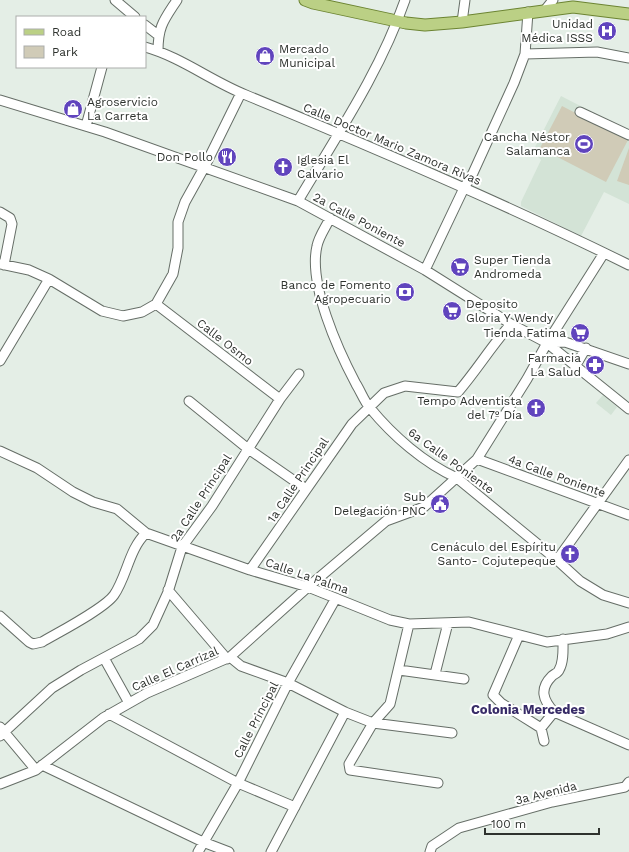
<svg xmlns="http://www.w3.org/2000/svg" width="629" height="852" font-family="'Work Sans',sans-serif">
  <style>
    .built { fill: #d3e3d6 }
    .green { fill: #d0cbb7 }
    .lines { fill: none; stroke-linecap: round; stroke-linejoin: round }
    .minor-casing { stroke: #666e67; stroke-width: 11 }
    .major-casing { stroke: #6c8432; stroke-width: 13 }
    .minor { stroke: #fff; stroke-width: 9 }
    .major { stroke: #bbd085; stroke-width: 11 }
    .labels { text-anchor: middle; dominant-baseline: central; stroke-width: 4; stroke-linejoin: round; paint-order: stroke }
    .poi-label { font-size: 12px; fill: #2e322e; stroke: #fff; text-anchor: end }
    .street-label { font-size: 12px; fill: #2e322e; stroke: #fff }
    .neighbourhood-label { font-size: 13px; font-weight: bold; fill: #372b67; stroke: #fff }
  </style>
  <rect width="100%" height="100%" fill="#e4eee6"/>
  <path class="built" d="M561,96L629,131V204L604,192L581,236L521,206V202L541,160L533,151Z
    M603,395L617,407L611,415L596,403Z"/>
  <path class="green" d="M562,106L628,140L606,182L540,148Z
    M629,148V185L617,181Z"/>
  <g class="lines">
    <defs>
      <path id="minor" d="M115,0L135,17
        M545,10L553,0
        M462,22L465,0
        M145,25L158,35
        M145,47C181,57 211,81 246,95C375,148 504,203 629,265
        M158,51C158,26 164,20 177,0
        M525,54L597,52L629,58
        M0,100L105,132L298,201L425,270L511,324L547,343L629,409
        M580,112L629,135
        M86,126L102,67
        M298,201C337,135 380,72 405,0
        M0,212L10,218L12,224L4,265
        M330,218C326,227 319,236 317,246C308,284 338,350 356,384C361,392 364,401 370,408C393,436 424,463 457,478L557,560L580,581L603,595L629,603
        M0,264L29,270L49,279L102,311L123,316L142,312L156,304L173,274L178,248V222L185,202L205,166L241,93
        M425,270L464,188L473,173L514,83L525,54L528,12
        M156,304L280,399
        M547,343L565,342L629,364
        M0,361L49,279
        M576,365L586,348
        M189,401L247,448L306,489
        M0,451L37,468L73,492L93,502L117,509L146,533L250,570L308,587L390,620L409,624L469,622L547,642L607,634L629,627
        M477,459L629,515
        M557,560L629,460
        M250,570L352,424L384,393L405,386L458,392C477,370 492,345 511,324
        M168,590L227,659
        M0,616L29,642L33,644L42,642C59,632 104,609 114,595C127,576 129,549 146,533
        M409,624L390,704L373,723L349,764L350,770L438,783
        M519,635L493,695L501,703L541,728L544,741
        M563,639C563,648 564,662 559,670C558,673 554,674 552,676C539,689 543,700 554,712L629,745
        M230,657L241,666L288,683L345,712L373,723L452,733
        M104,658L129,703
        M399,670L464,679
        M435,674L448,623
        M109,714L238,783L295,807
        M0,727L36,770
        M541,728L554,712
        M0,736L52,688L81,670L139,639L153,625L168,592L182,547L212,506L280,399L299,374
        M42,765L203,842L229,852
        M0,784L36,770L103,718L147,693L230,657L308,587L386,521L424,507L477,459L527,379L547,343L604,253
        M198,852L238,783L288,683L336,598
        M271,852L345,712
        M430,852L432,846L459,828L552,802L625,787L629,782"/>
      <path id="major" d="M305,0L313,3L406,23L425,25L462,22L573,7L629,14"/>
    </defs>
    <use href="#minor" class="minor-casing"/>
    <use href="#major" class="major-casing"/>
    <use href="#minor" class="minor"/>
    <use href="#major" class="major"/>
  </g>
  <defs>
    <symbol id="hospital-disc" viewBox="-11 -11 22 22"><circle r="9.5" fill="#6044bd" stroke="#fff"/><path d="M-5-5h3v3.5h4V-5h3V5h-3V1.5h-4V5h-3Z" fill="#fff"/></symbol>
    <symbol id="shop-disc" viewBox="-11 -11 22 22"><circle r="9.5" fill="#6044bd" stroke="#fff"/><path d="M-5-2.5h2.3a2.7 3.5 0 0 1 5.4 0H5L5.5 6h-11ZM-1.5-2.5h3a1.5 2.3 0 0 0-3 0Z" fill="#fff"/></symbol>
    <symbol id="stadium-disc" viewBox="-11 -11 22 22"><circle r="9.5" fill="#6044bd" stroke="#fff"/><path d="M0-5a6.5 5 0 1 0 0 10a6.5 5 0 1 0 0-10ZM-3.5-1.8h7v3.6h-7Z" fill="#fff"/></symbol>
    <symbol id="restaurant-disc" viewBox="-11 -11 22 22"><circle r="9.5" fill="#6044bd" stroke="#fff"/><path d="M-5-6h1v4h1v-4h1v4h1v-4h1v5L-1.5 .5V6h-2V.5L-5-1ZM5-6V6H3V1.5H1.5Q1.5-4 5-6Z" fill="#fff"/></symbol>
    <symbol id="church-disc" viewBox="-11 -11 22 22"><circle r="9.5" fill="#6044bd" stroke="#fff"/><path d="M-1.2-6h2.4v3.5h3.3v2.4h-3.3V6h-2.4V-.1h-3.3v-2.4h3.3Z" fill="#fff"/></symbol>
    <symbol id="supermarket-disc" viewBox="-11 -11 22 22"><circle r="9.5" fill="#6044bd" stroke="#fff"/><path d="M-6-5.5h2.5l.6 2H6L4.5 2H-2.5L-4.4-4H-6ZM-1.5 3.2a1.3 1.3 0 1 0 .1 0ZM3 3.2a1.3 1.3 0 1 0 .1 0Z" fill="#fff"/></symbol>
    <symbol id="bank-disc" viewBox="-11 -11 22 22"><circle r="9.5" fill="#6044bd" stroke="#fff"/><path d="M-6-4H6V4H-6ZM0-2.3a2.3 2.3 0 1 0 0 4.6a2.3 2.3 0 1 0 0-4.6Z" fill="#fff"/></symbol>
    <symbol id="pharmacy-disc" viewBox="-11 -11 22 22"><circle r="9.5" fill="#6044bd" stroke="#fff"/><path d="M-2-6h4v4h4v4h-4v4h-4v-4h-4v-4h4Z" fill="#fff"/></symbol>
    <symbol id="civic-disc" viewBox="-11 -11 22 22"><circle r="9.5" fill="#6044bd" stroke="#fff"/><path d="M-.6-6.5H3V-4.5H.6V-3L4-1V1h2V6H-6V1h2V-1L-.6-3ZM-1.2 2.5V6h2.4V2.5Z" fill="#fff"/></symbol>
  </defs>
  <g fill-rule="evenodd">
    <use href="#hospital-disc" x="596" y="20" width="22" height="22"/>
    <use href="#shop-disc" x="254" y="45" width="22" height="22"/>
    <use href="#shop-disc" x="62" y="98" width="22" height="22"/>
    <use href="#stadium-disc" x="573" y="133" width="22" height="22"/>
    <use href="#restaurant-disc" x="216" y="146" width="22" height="22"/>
    <use href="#church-disc" x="272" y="156" width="22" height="22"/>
    <use href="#supermarket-disc" x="449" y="256" width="22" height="22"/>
    <use href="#bank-disc" x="394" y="281" width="22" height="22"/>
    <use href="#supermarket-disc" x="441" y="300" width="22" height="22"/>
    <use href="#supermarket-disc" x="569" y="322" width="22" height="22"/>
    <use href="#pharmacy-disc" x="584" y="354" width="22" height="22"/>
    <use href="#church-disc" x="525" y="397" width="22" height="22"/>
    <use href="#civic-disc" x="429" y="493" width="22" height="22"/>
    <use href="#church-disc" x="559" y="543" width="22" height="22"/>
  </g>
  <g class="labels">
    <g class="poi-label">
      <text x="593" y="24">Unidad<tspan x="593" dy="14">Médica ISSS</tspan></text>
      <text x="279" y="49" text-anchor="start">Mercado<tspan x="279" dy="14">Municipal</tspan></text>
      <text x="87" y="102" text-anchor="start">Agroservicio<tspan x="87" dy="14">La Carreta</tspan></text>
      <text x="570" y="137">Cancha Néstor<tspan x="570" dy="14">Salamanca</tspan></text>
      <text x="213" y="157">Don Pollo</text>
      <text x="297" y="160" text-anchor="start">Iglesia El<tspan x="297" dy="14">Calvario</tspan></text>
      <text x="474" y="260" text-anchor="start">Super Tienda<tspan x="474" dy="14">Andromeda</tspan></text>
      <text x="391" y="285">Banco de Fomento<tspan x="391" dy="14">Agropecuario</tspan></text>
      <text x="466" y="304" text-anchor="start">Deposito<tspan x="466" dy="14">Gloria Y Wendy</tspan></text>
      <text x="566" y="333">Tienda Fatima</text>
      <text x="581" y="358">Farmacia<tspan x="581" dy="14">La Salud</tspan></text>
      <text x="522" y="401">Tempo Adventista<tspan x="522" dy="14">del 7º Día</tspan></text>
      <text x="426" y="497">Sub<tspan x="426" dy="14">Delegación PNC</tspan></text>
      <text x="556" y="547">Cenáculo del Espíritu<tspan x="556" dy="14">Santo- Cojutepeque</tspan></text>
    </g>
    <g class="street-label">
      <text transform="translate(392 144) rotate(23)">Calle Doctor Mario Zamora Rivas</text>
      <text transform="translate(359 220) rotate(28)">2a Calle Poniente</text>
      <text transform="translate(225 342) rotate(38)">Calle Osmo</text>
      <text transform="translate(451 461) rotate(36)">6a Calle Poniente</text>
      <text transform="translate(557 476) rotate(20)">4a Calle Poniente</text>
      <text transform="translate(298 480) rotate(-56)">1a Calle Principal</text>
      <text transform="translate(201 498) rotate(-57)">2a Calle Principal</text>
      <text transform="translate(307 576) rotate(19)">Calle La Palma</text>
      <text transform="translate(175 669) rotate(-24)">Calle El Carrizal</text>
      <text transform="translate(256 720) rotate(-63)">Calle Principal</text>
      <text transform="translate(546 793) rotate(-14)">3a Avenida</text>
    </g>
    <g class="neighbourhood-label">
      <text x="528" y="709">Colonia Mercedes</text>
    </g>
  </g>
  <rect x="16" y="16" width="130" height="52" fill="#ffffff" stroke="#abadab"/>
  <rect x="24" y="29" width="20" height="6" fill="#bbd085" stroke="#abadab"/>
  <text x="52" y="36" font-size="12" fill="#2e322e">Road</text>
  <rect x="24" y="46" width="20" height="12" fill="#d0cbb7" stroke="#abadab"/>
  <text x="52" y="56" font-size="12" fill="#2e322e">Park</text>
  <path d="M485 828v6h114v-6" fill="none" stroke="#2e322e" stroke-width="2"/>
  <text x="491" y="828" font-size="12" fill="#2e322e" stroke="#ffffff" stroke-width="3" paint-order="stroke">100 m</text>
</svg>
